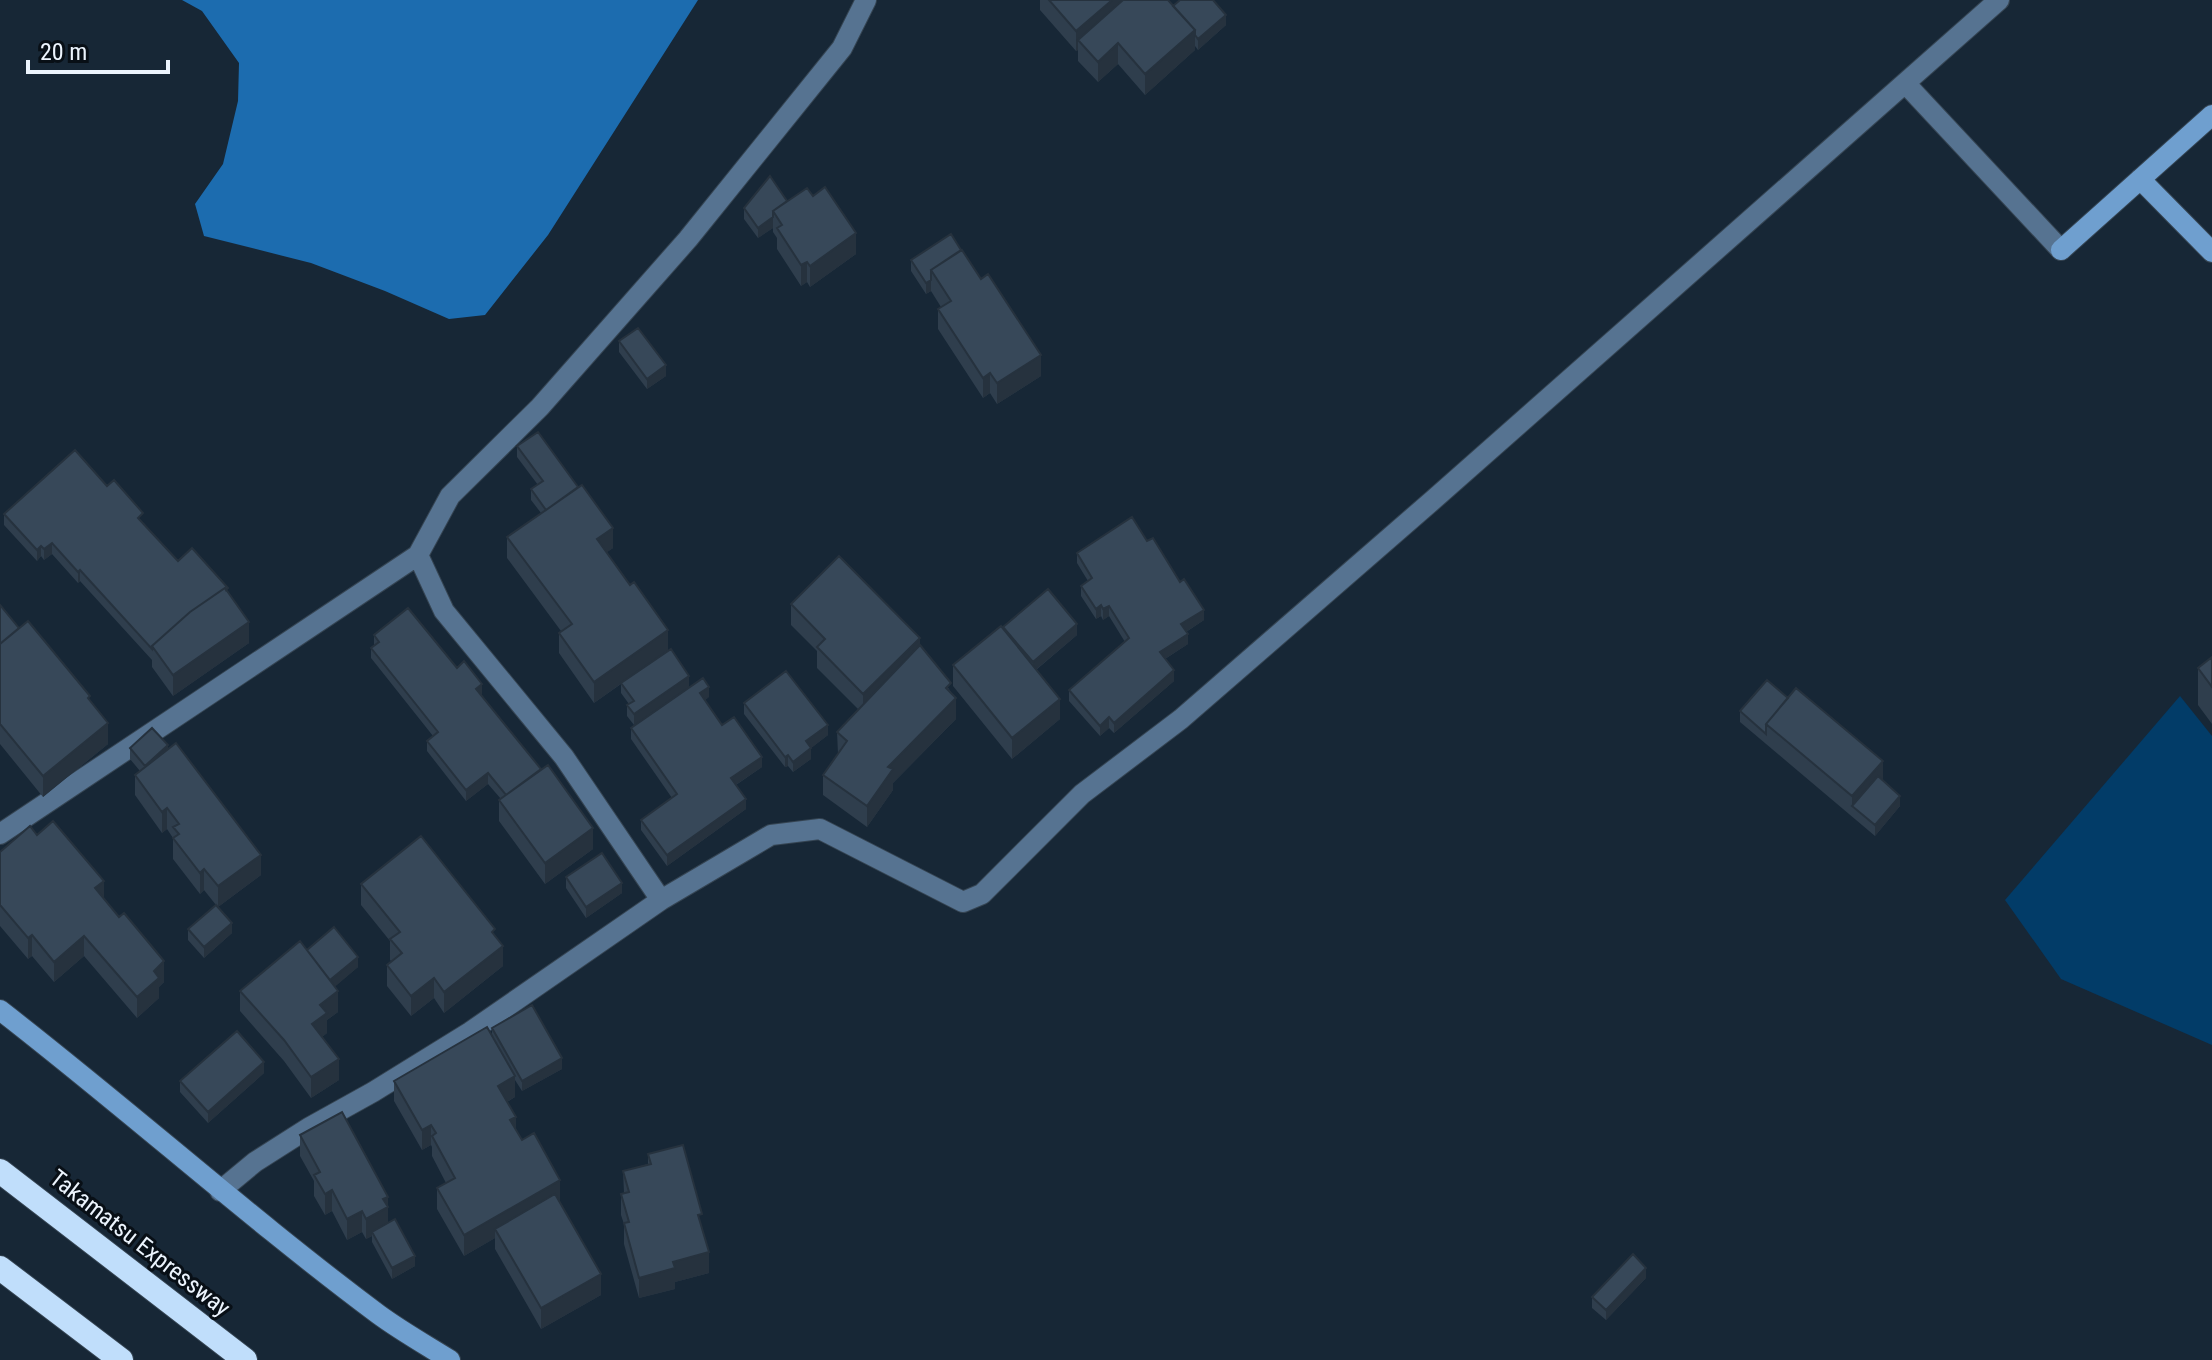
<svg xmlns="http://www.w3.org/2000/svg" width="2212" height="1360" font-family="'Roboto Condensed',sans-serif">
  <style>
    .green { fill: #023c68 }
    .water { fill: #1c6caf }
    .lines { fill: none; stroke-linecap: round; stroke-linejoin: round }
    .street-casing { stroke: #354452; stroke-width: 22 }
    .secondary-casing { stroke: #354452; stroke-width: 22 }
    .highway-casing { stroke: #354452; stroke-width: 26 }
    .street { stroke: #567391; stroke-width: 20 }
    .secondary { stroke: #6f9fcf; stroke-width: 20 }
    .highway { stroke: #c0defb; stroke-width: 24 }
    .wall { fill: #2f3e4d }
    .shaded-wall { fill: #26323e }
    .building { fill: #374859; stroke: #26323e; stroke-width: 2 }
    .labels { text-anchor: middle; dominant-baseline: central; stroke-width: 6; stroke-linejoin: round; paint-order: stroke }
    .street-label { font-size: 24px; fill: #ecf4fd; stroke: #080f16 }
  </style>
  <rect width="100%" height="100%" fill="#172736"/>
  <path class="green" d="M2180,696L2212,736V1045L2061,979L2005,900Z"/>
  <path class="water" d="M182,0H698L548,235L485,315L449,319L385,291L311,263L204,236L195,204L223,164L238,101L239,63L202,11Z"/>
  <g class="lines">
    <defs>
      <path id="street" d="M1905,83L2061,250
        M418,555L444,611L564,757L661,900
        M0,834L418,555L450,496L540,407L688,239L842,48L866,0
        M220,1191L255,1162L310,1127L373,1092L470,1032L661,900L771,835L820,829L963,902L982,894L1082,794L1181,719L1433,500L1999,0"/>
      <path id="secondary" d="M2140,179L2212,252
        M2061,250L2212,115
        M0,1010C128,1109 248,1217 378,1314C401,1331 426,1345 450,1360"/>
      <path id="highway" d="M0,1171L245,1360
        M0,1268L121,1360"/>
    </defs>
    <use href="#street" class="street-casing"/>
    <use href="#secondary" class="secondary-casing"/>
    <use href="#highway" class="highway-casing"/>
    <use href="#street" class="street"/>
    <use href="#secondary" class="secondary"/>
    <use href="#highway" class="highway"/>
  </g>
  <path class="wall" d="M1040,0H1168L1173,6L1226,25L1198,50L1195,46V50L1145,95L1118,64L1098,82L1078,61V50L1076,51L1040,10Z
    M787,201L856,254L810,287L807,282L801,286L777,249V238L773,232V228L758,238L744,219V208Z
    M951,234L1041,376L997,404L990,393L983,398L938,329V309L941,307L931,291L926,294L911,271V260Z
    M619,341L666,376L647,389L619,352Z
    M517,446L613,548L607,552L668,650L689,687L634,725L627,716V705L629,704L621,693V684L594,703L559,653V633L561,631L507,558V537L541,513L531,500V489L538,485L517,457Z
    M107,486L178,561L228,593L249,643L173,696L152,667V660L80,581L78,583L52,554L44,560L41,556L37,561L4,525V514Z
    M1147,541L1204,620L1186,632L1188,644L1165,659L1174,681L1114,733L1109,728L1100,736L1069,701V690L1125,642L1109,616L1103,620L1101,616L1096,619L1081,596V586L1088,581L1077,563V553Z
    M791,604L920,646L951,692L956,719L893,783V790L867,827L823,795V775L838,754L837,732L859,710L817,668V651L791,625Z
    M0,605L19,628L90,700L108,744L43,797L0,744Z
    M1003,627L1077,635L1036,670L1060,719L1012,759L953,686V665L1003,629Z
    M374,635L457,668L482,694L481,695L593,849L545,884L499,821V800L501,799L488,784L466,801L427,751V741L433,736L371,658V648L374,645Z
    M2212,657V724L2198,705V668Z
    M709,697L705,700L722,725L762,767L736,785L746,809L667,866L641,830V820L672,798L631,739V728Z
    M744,703L828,735L811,748V759L793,772L788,766L785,767L744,714Z
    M1740,711L1883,780L1900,806L1875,836L1740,722Z
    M130,748L168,750L261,875L218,907L232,933L204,958L188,940V929L216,905L204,890L200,894L173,859V838L167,829L162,833L135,795V775L140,771L130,759Z
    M37,835L104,899L164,982L159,987V998L137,1018L84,956L54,982L32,956L28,959L0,926V852Z
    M566,877L622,893L586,918L566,888Z
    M361,884L495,936L503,966L444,1013L434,998L411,1016L387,986V965L392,962L390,960V941L361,905Z
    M307,950L358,967L335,986L338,1012L327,1020V1033L322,1037L339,1080L311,1098L284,1061L240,1011V991Z
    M492,1028L562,1069L522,1091L515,1080V1097L507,1102L516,1130L560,1200L559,1201L601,1295L541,1329L495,1249V1238L464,1256L437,1209V1188L446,1183L432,1156V1147L431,1145L422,1150L394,1101V1081L492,1036Z
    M264,1073L208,1123L180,1092V1081Z
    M300,1135L388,1205V1222L415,1266L392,1279L372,1242V1236L366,1239L362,1232L347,1240L332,1211L325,1215L314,1196V1181L300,1156Z
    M648,1154L702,1228L709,1273L675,1282V1289L639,1298L624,1244V1224L621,1215V1194L624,1193L623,1171L648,1164Z
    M1646,1278L1606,1320L1592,1308V1297Z"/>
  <path class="shaded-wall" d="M1107,0H1126L1078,40V50L1076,51V31Z
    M1226,15V25L1198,50V39Z
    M1195,30V50L1145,95V74Z
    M1118,43V64L1098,82V62Z
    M773,217V228L758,238V228Z
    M856,233V254L810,287V266Z
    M807,262V282L801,286V265Z
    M931,280V291L926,294V283Z
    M1041,355V376L997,404V383Z
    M666,365V376L647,389V379Z
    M990,373V393L983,398V378Z
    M613,528V548L597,559V539Z
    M52,543V554L44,560V549Z
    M41,546V556L37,561V550Z
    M80,570V581L78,583V572Z
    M1101,605V616L1096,619V609Z
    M1109,606V616L1103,620V609Z
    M1204,610V620L1181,635V624Z
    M249,622V643L173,696V675Z
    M1077,624V635L1033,672V662Z
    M668,630V650L594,703V682Z
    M1188,634V644L1160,662V652Z
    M920,638V658L863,714V694Z
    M1174,670V681L1114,733V723Z
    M689,676V687L634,725V714Z
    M482,684V694L476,699V689Z
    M709,687V697L700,704V693Z
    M956,698V719L893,783V790L867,827V806L888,767Z
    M1060,699V719L1012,759V738Z
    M1109,717V728L1100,736V726Z
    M108,723V744L43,797V776Z
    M828,725V735L806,752V741Z
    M168,745V756L145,766Z
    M811,748V759L793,772V762Z
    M788,755V766L785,767V757Z
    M762,757V767L731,788V778Z
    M1883,761V781L1852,806V817V796Z
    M488,773V784L466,801V790Z
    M1900,796V806L1875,836V825Z
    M746,799V809L667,866V855Z
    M167,808V829L162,833V812Z
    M593,828V849L545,884V863Z
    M261,855V875L218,907V886Z
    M204,869V890L200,894V873Z
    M104,881V901L95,888Z
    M622,883V893L586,918V907Z
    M232,923V933L204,958V947Z
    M32,935V956L28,959V938Z
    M84,936V956L54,982V962Z
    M503,946V966L444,1013V992Z
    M358,957V967L330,991V980Z
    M164,961V982L159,987V998L137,1018V997L154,971Z
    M434,978V998L411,1016V996Z
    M338,991V1012L327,1020V1033L312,1045V1024L320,1005Z
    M562,1058V1069L522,1091V1081Z
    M339,1059V1080L311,1098V1077Z
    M264,1062V1073L208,1123V1112Z
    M515,1076V1097L498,1107V1086Z
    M516,1117V1138L510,1120Z
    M431,1125V1145L422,1150V1130Z
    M560,1180V1200L499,1236L495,1229V1238L464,1256V1235Z
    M332,1190V1211L325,1215V1194Z
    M388,1197V1227L372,1232V1236L366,1239V1219L383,1199Z
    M362,1211V1232L347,1240V1219Z
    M709,1252V1273L675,1282V1289L639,1298V1278L673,1262Z
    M415,1256V1266L392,1279V1268Z
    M1646,1268V1278L1606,1320V1310Z
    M601,1274V1295L541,1329V1308Z"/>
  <path class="building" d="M1049,0H1110L1111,1L1076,31Z
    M1123,0H1168L1195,30L1145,74L1118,43L1098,62L1078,40Z
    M1180,0H1213L1226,15L1198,39L1195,35V30L1173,6Z
    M770,176L787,201L773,211V217L758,228L744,208Z
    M825,187L856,233L810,266L807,262L801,265L777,228L782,225L773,211L807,188L813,196Z
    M951,234L961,250L931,270V280L926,283L911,260Z
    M962,250L981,279L988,274L1041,355L997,383L990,373L983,378L938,309L951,301L931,270Z
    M638,328L666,365L647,379L619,341Z
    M538,432L578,487L546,510L531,489L543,481L517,446Z
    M75,450L107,486L114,480L143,513L138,518L178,561L192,548L228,588L226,590L225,588L190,612L152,646V649L80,570L78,572L52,543L44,549L41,546L37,550L4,514Z
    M582,485L613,528L597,539L630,585L634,582L668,630L594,682L559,633L572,624L507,537Z
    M1132,517L1147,541L1153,538L1180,582L1184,579L1204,610L1181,624L1188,634L1160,652L1174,670L1114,723L1109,717L1100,726L1069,690L1129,638L1109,606L1103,609L1101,605L1096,609L1081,586L1092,578L1077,553Z
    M839,556L920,638L863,694L817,647L825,639L791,604Z
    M225,588L249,622L173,675L152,646L190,612Z
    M1048,589L1077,624L1033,662L1003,627Z
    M0,605L19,628L1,643L0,642Z
    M408,608L457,668L464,661L482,684L476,689L541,769L506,795L488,773L466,790L427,741L438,732L371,648L379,642L374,635Z
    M28,621L90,696L88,698L108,723L43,776L0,724V644Z
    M1001,626L1060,699L1012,738L953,665Z
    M920,645L951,683L946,688L956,698L888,767L893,769L867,806L823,775L847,741L837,732Z
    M671,649L689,676L634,714L627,705L634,701L621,683Z
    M2212,657V687L2198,668Z
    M786,671L828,725L806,741L811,748L793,762L788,755L785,757L744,703Z
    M703,678L709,687L700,693L722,725L734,717L762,757L731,778L746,799L667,855L641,820L677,794L631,728Z
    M1767,680L1788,698L1766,724V734L1740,711Z
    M1796,688L1883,761L1852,796L1766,724Z
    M152,728L168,745L145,766L130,748Z
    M176,743L261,855L218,886L204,869L200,873L173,838L179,834L173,827L179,824L167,808L162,812L135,775Z
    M548,765L593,828L545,863L499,800Z
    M1878,776L1900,796L1875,825L1852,806Z
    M53,821L104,881L95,888L119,917L124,913L164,961L154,971L159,978L137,997L84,936L54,962L32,935L28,938L0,905V852L30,826L37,835Z
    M421,836L495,929L492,932L503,946L444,992L434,978L411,996L387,965L402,953L390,939L400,932L361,884Z
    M602,853L622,883L586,907L566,877Z
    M216,905L232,923L204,947L188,929Z
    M334,927L358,957L330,980L307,950Z
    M300,941L338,991L320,1005L327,1013L312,1024L339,1059L311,1077L284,1040L240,991Z
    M532,1005L562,1058L522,1081L492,1028Z
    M487,1027L515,1076L498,1086L516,1117L510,1120L522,1140L534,1133L560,1180L464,1235L437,1188L455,1178L432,1136L436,1133L431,1125L422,1130L394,1081Z
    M237,1031L264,1062L208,1112L180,1081Z
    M342,1112L388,1197L383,1199L388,1207L366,1219L362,1211L347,1219L332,1190L325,1194L314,1175L320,1172L300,1135Z
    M683,1145L702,1214L698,1215L709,1252L673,1262L675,1268L639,1278L624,1223L629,1222L621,1194L629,1192L623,1171L651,1164L648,1154Z
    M555,1194L601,1274L541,1308L495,1229Z
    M395,1219L415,1256L392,1268L372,1232Z
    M1633,1254L1646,1268L1606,1310L1592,1297Z"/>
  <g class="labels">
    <g class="street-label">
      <text transform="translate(140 1243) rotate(38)">Takamatsu Expressway</text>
    </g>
  </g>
  <path d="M28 60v12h140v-12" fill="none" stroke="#ecf4fd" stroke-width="4"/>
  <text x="40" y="60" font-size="24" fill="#ecf4fd" stroke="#080f16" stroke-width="6" paint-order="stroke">20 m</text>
</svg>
